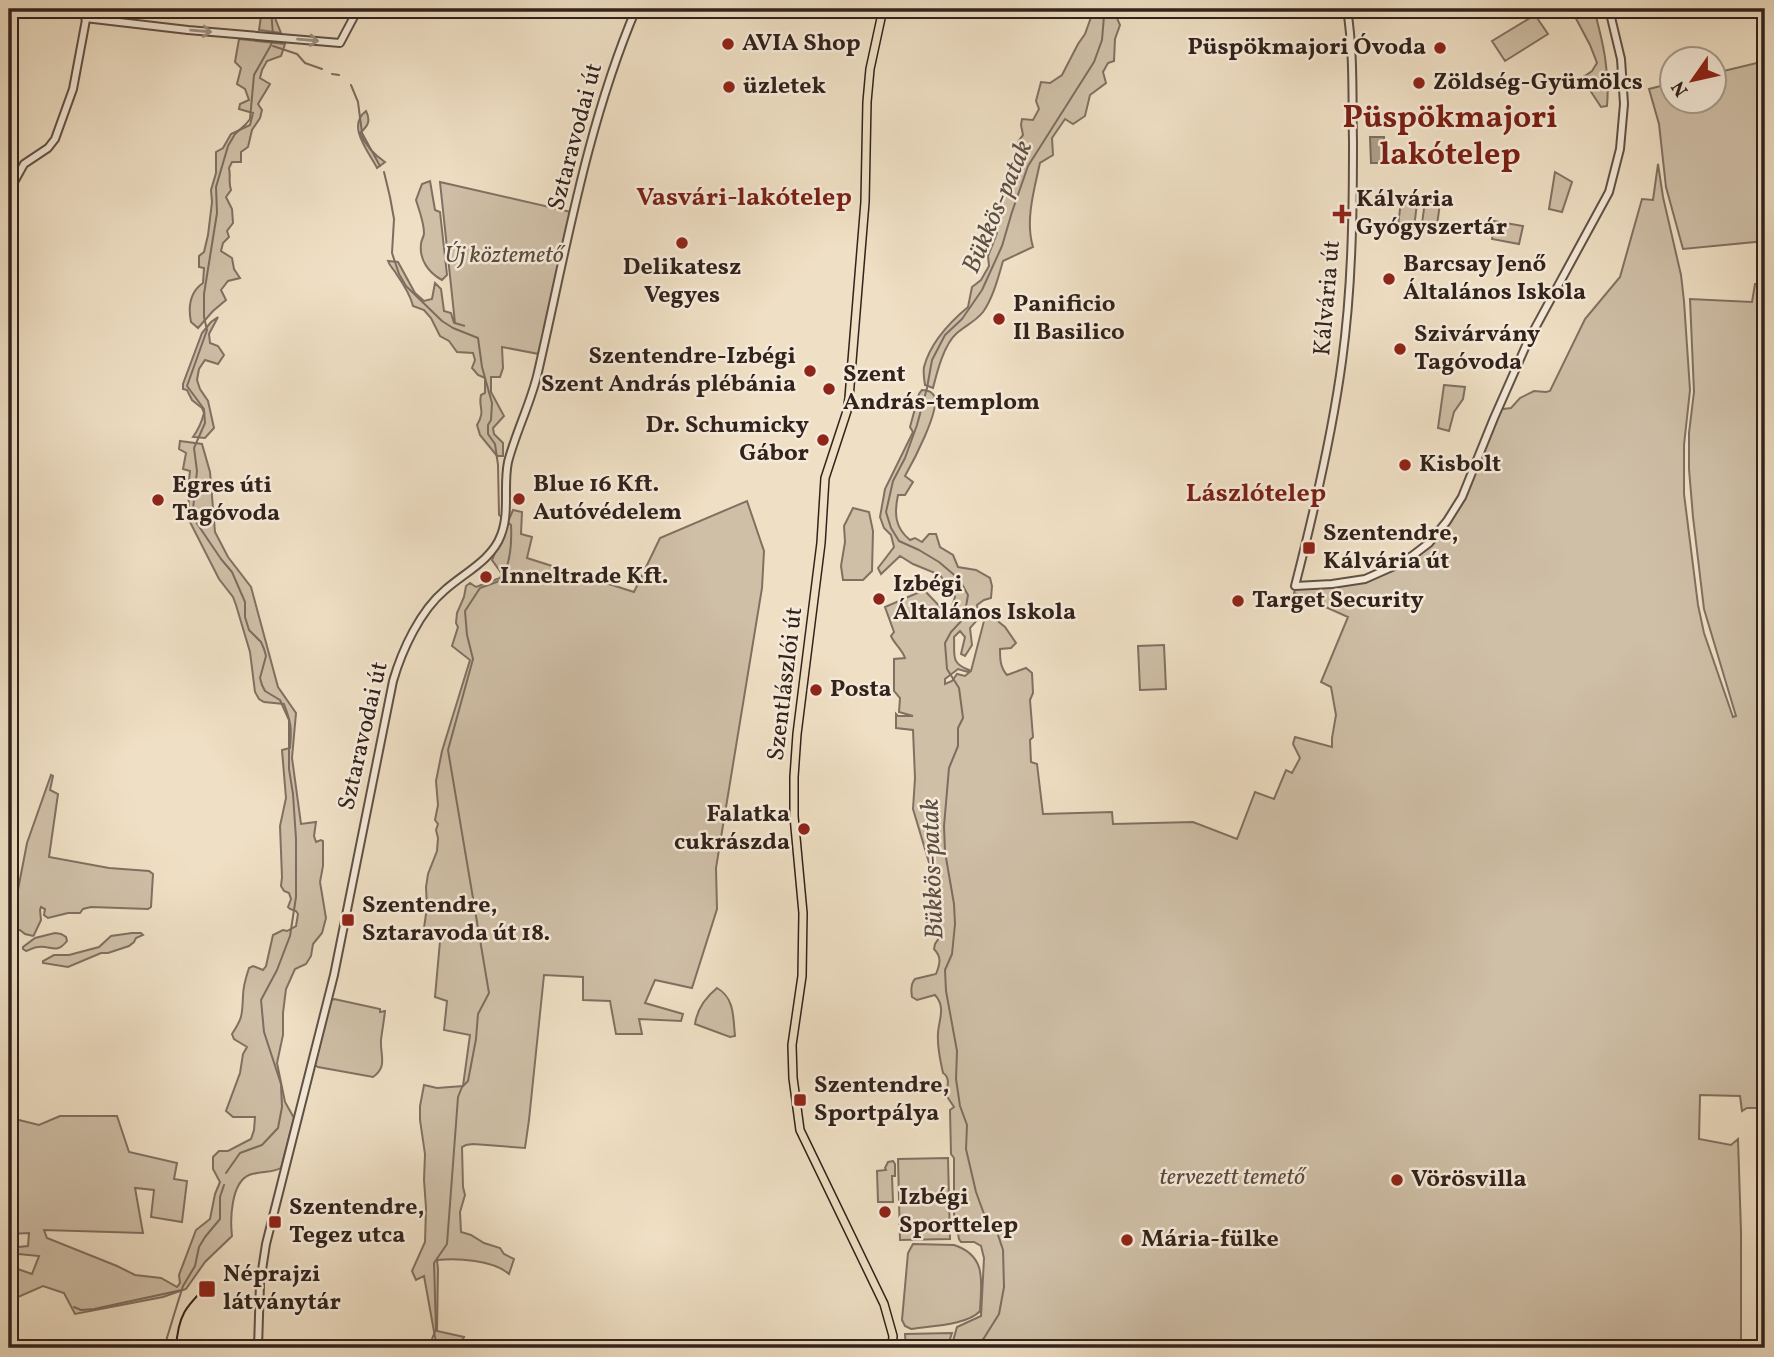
<svg xmlns="http://www.w3.org/2000/svg" width="1774" height="1357" font-family="Vollkorn,serif">
  <style>
    .green { fill: #cfbfa7; stroke: #807062; stroke-width: 2 }
    .water { fill: #ae9f8b; stroke: #7c6d5f; stroke-width: 2 }
    .lines { fill: none; stroke-linecap: round; stroke-linejoin: round }
    .stream { stroke: #7c6d5f; stroke-width: 2 }
    .minor-casing { stroke: #605146; stroke-width: 10 }
    .major-casing { stroke: #31221c; stroke-width: 10 }
    .minor { stroke: #f5ead9; stroke-width: 6 }
    .major { stroke: #efdfc4; stroke-width: 7 }
    .tram { stroke: #31221c; stroke-width: 2 }
    .oneway { stroke: #9d9084 }
    .poi-dot { fill: #8f2418; stroke: #f5ead9; stroke-width: 2.5 }
    .labels { text-anchor: middle; dominant-baseline: central; stroke-width: 5; stroke-linejoin: round; paint-order: stroke }
    .poi-label { font-size: 24px; font-weight: bold; fill: #31221c; stroke: #f5ead9; text-anchor: start }
    .street-label { font-size: 24px; fill: #31221c; stroke: #f5ead9 }
    .park-label { font-size: 24px; font-style: italic; fill: #58493f; stroke: #f5ead9 }
    .neighbourhood-label { font-size: 26px; font-weight: bold; fill: #7a1f14; stroke: #f5ead9 }
    .water-label { font-size: 26px; font-style: italic; fill: #5d4e43; stroke: #f5ead9 }
    .district-label { font-size: 32px; font-weight: bold; fill: #7a1f14; stroke: #f5ead9 }
  </style>
  <rect width="100%" height="100%" fill="#efdfc4"/>
  <filter id="stains"><feTurbulence type="fractalNoise" baseFrequency=".00286" numOctaves="4"/><feColorMatrix values="0 0 0 0 .2 0 0 0 0 .09 0 0 0 0 .02 0 0 0 .5 -.17"/></filter>
  <radialGradient id="worn" r=".72"><stop offset=".6" stop-color="#630" stop-opacity="0"/><stop offset="1" stop-color="#630" stop-opacity=".3"/></radialGradient>
  <path class="green" d="M262,9H278L275,10V18L281,33L259,30Z
    M1094,9H1113L1120,25L1115,39L1114,61L1108,63L1103,72L1106,83L1090,95L1085,116L1073,124L1065,119L1052,138L1053,155L1040,163C1034,190 1025,221 1033,247L1003,261C998,278 993,298 983,312C976,321 965,326 957,333C944,344 937,372 933,388L925,385C924,379 923,373 924,367C930,344 950,322 968,307L972,287L981,280L989,266L988,256L997,233V222L999,207L1016,169L1021,164C1014,152 1014,146 1023,135L1021,125L1022,119L1033,120L1039,109L1036,101L1041,82L1050,83L1062,75L1078,44L1085,34Z
    M1581,9H1594C1603,42 1610,72 1607,106L1601,107L1582,78L1592,71L1597,63L1590,45L1573,13Z
    M1535,15L1548,34L1505,61L1492,41Z
    M239,39L285,44L281,56L267,61L262,70L260,78L270,84L258,104L262,110L260,118L252,130L248,147L241,152V162H232L229,168C231,176 228,182 231,190L226,197L232,209L233,223L227,231L229,237L223,243L221,251L232,258L234,269L240,278L228,281L221,290L226,300L213,311L198,328L191,322C188,307 190,292 203,283L204,268L199,267V256L204,252L208,235L212,202L211,190L216,173V152L223,148L231,134L250,125L253,113L239,109L240,104L249,100L245,89L237,84L241,68L235,62Z
    M1765,61V241L1683,249L1666,187L1659,124L1649,89L1672,83V102H1714L1715,73Z
    M366,111C371,121 368,126 360,133C366,146 374,155 385,162L377,168C369,152 346,126 366,111Z
    M1658,164L1663,197L1681,275L1684,301L1690,390L1684,445V494L1698,605L1704,633L1733,717L1736,716L1704,609L1693,517L1689,469V433L1694,392L1690,299L1752,302L1755,284H1765V1108H1747L1742,1111L1740,1096L1700,1095L1699,1139L1731,1145L1738,1139L1741,1232V1343L1744,1348H951L957,1327L981,1316L984,1258L981,1246L974,1242H961L959,1239L954,1214V1158L951,1154L950,1110L954,1107L946,1095C947,1087 951,1078 943,1073C940,1060 937,1046 938,1033C939,1019 946,1007 935,995L917,1000L912,997C911,991 911,983 915,979L936,974C940,964 942,957 934,949L935,944L939,938L932,935L927,923L939,915L936,914V886L913,809L915,778L913,730L896,728V714L898,716H913L899,712L900,698L894,691V659L905,658C902,649 895,645 891,636L894,632L885,607L924,590L947,614L950,612L955,597L940,575L913,564L900,556L881,574L878,568L894,547L891,535L884,528L880,517L885,489L913,432L910,427L919,394L922,390C927,390 933,391 935,398C938,414 914,460 905,476L913,482L905,495H898C894,514 895,528 910,540L915,538L922,542L929,534H936L940,547L953,555L958,567L976,570L990,578L992,586L991,598L984,600L977,605L979,618L970,628L972,645L965,656L961,654L965,637L960,631L954,637C955,655 950,663 969,670L968,672L958,669L945,679V684L952,681L957,674L965,676L971,671L985,617L989,614L1005,627L1016,643L1011,648L1000,649C1000,659 1000,667 1007,675L1026,668L1032,673L1033,693L1030,700L1033,737L1030,740L1031,762L1037,764L1043,814L1112,812L1113,824L1193,822L1237,839L1255,792L1274,799L1286,770L1292,773L1300,758L1293,744L1295,737L1332,747V738L1336,715L1331,687L1321,682L1348,617L1294,593L1297,583C1308,583 1319,584 1330,583C1379,580 1428,552 1454,509C1472,479 1482,443 1495,410L1511,408L1520,398L1534,391L1546,392L1550,391L1585,319L1620,277L1642,199L1653,200Z
    M1555,172L1572,182L1562,212L1549,209Z
    M430,181L435,210L440,212L447,275L442,280C429,273 419,260 421,244C421,240 424,237 424,233C424,222 419,210 416,200L422,184Z
    M440,182L571,212L539,354L502,347L503,368L500,377H491V392L504,416L493,428L494,434L503,443V456H497L480,435L477,425C486,410 478,408 481,395L485,393V378L478,375L472,368L475,360L473,353L457,352L449,341L440,336L431,318L424,310L413,306C410,294 404,285 397,275C394,269 390,267 388,261L398,262L415,293L424,301L432,299L435,283L441,289L444,311L451,313L454,323L465,326L455,323Z
    M1401,201L1417,203L1414,228L1398,226Z
    M1425,201L1440,203L1436,233L1421,231Z
    M1494,221L1523,226L1519,244L1492,239Z
    M218,317L209,334L210,343L218,346L224,355L218,364L205,360L199,369L197,380L200,389L208,401L214,428L205,438L193,437C198,430 202,421 204,413L202,408L192,400L187,390L183,389V384L202,333L211,322Z
    M1444,385L1465,387L1463,399L1454,412L1449,431L1438,428Z
    M180,441L202,444L210,472L215,532L228,557L251,587L278,687L296,713L292,758L301,824L316,822L314,836L316,842L321,840L323,841V866L320,882L326,918L322,933L313,944L311,956L306,964L295,969L286,989L283,1013V1035L277,1063L285,1102L294,1118L281,1168C272,1173 260,1171 249,1175C231,1183 230,1219 232,1236L205,1262L186,1289L163,1297L75,1314L64,1293L43,1286L9,1301V1266L32,1274L39,1256L9,1253V1248L28,1246L29,1233L9,1234V1113L15,1119L39,1125L60,1116H117L129,1152L177,1163L174,1179L187,1181L182,1222L151,1217L154,1190L135,1188L143,1233L44,1230L47,1238L117,1266L135,1275L161,1278L177,1287L180,1283L179,1275L196,1230L210,1219L215,1194L220,1182L213,1169V1157L219,1151H228L251,1139L254,1130L255,1117H233L226,1111L240,1073L243,1054L247,1047L234,1039L232,1034C243,1017 242,1015 243,996C243,986 246,977 249,968L253,966L263,970L266,966L273,935L283,930L287,931L296,926L298,914L296,911L290,909L288,907L291,899L289,893L284,891L281,886L282,877L280,826L286,798L282,750L290,748C292,728 291,722 284,704L264,702L259,699L255,692L250,652L236,605L233,597L219,579L190,522L188,490L190,471L183,469L186,453L179,449Z
    M747,501L764,551L762,588L716,868L717,909L692,988L655,980L645,1003L683,1014L681,1021L639,1019L642,1034H616L610,1001L583,1000V977L544,975L529,1120L525,1148L473,1144L466,1145L462,1147L463,1187L465,1195L460,1212L461,1232L471,1235L484,1243L500,1248L504,1254L514,1259L509,1274C493,1260 458,1258 437,1260L438,1269L437,1331L464,1337L458,1348H437L424,1276L416,1280L412,1271L425,1242L426,1208L424,1180L425,1154L420,1120V1106L424,1085L437,1088L463,1086L470,1035L444,1030L447,1001L435,997L441,930L424,928L427,907L426,887L428,874L437,851L438,838L436,830L438,824L435,820L438,805L436,781L442,751L470,660L452,646L458,627L456,623L457,613L464,597L466,586L470,583L476,587L500,578L502,574L492,560L513,510L522,512L521,534L532,537L527,558L634,592L660,538Z
    M853,508L869,512L873,531L872,571L863,580H843L841,566L845,542L844,526Z
    M1164,645L1166,689L1140,690L1138,646Z
    M51,775L53,776L50,790L58,794L49,857L109,868L149,871L153,874L151,907L148,909L91,907L83,909L80,913H68L48,918L44,915L45,909L41,907L40,910L41,920L34,935L33,936L25,934L20,930L16,931L14,936L15,945L13,947L9,943L10,931L27,843Z
    M55,933L61,934L66,937L67,941C56,955 51,945 38,947C34,947 30,950 26,951L23,949V947L35,938Z
    M132,933H141L143,935L136,938L134,942L129,946L108,953H101L68,967L43,963V961L54,955H69L99,947L111,936Z
    M717,988C735,998 733,1018 735,1036L730,1037L695,1024C697,1010 706,997 717,988Z
    M334,999L380,1009V1012L385,1011C384,1021 382,1031 381,1040C380,1055 388,1067 373,1077L318,1067L315,1065L330,1001Z
    M948,1158L950,1239L900,1240L898,1159Z
    M893,1161L895,1164V1176H892L893,1202H878L877,1171L886,1170L885,1168L888,1162Z
    M913,1244L954,1245C988,1256 981,1283 980,1311C968,1325 930,1326 911,1329L905,1326L902,1320L908,1253Z
    M952,1333L947,1348H906L905,1334Z"/>
  <path class="water" d="M1370,137H1384L1385,163H1371Z"/>
  <g class="lines">
    <path class="stream" d="M271,9L273,35
      M273,46L297,54L305,63L322,69
      M332,74L339,75
      M351,85L358,102L362,133L380,166
      M384,172L390,197L394,219L392,253L399,274L406,286L442,321L453,328L478,338L482,367L492,403L491,420L488,425V434L495,444L498,465L499,515L502,517
      M226,1173L240,1153L262,1145L278,1128L282,1107L281,1084L264,1032L261,1000L277,970L290,936L296,897V839L293,794L289,769V720L280,700L265,691L262,685L260,678L266,656L264,649L261,642L249,630L245,617V602L232,572L221,559L196,522L193,509L197,471L194,448L205,423L204,409L187,386L207,330L204,317V294L217,213L216,187L228,146L235,134L246,124L250,119L254,75L271,45L272,41
      M74,1307L81,1310L94,1309L182,1290
      M166,1348V1341L177,1305L183,1286L195,1266L199,1247L205,1237L220,1219V1197L224,1185
      M434,1348L432,1339L436,1329L434,1263L447,1244L458,1097L462,1087L468,1081L476,1039L478,1014L489,993L448,750L473,659L467,635L465,611L480,588L502,580C510,563 512,543 511,525L506,521
      M975,1348L984,1338L999,1314L1004,1287L1003,1250L996,1229L984,1214L976,1192L966,1149L967,1125L960,1106L956,1079L957,1051L946,991L945,970L952,954L955,924L954,904L945,852L944,826L949,768L958,746V728L963,718L959,688L947,669L945,643L951,632L964,618L968,595L959,579L939,562L919,550L899,541L891,528L886,512L893,481L905,458L917,425L927,388L932,360L945,335L962,319L982,290L1002,246L1012,212L1028,166L1094,62L1102,40L1104,16L1106,9"/>
    <defs>
      <path id="minor" d="M1347,9C1354,53 1352,98 1353,142C1353,215 1352,288 1342,361C1332,436 1314,512 1295,586L1332,584L1365,579L1392,567L1412,556L1429,543L1447,521L1462,497L1494,418L1528,341L1609,192L1620,149L1624,104L1621,59L1609,9
        M85,18L188,30L340,43L358,9
        M9,191L24,164L48,148L55,139L73,89L88,9
        M258,1348L260,1283L266,1244L334,975L393,681C402,650 420,611 445,590C464,573 492,560 501,535C510,512 503,486 508,462C516,431 531,403 538,372C566,250 587,124 636,9"/>
      <path id="major" d="M883,9L870,69L867,102L865,202L849,398L847,411L825,478L821,543L797,734L794,777V816L803,913L802,976L792,1045L793,1078L800,1130L884,1304L893,1336L892,1348"/>
    </defs>
    <use href="#minor" class="minor-casing"/>
    <use href="#major" class="major-casing"/>
    <use href="#minor" class="minor"/>
    <use href="#major" class="major"/>
    <path class="tram" d="M176,1348C178,1316 185,1307 208,1285"/>
  </g>
  <defs><path id="oneway-shaft" d="M-6 0H5M1.5-3L5.5 0L1.5 3" fill="none" stroke-width="1.6" stroke-linecap="round" stroke-linejoin="round" transform="scale(1.75)"/></defs>
  <g class="oneway">
    <use href="#oneway-shaft" transform="translate(201 31) rotate(5)"/>
    <use href="#oneway-shaft" transform="translate(308 40) rotate(5)"/>
  </g>
  <g class="poi-dot">
    <circle cx="728" cy="44" r="7"/>
    <circle cx="1440" cy="48" r="7"/>
    <circle cx="1419" cy="83" r="7"/>
    <circle cx="729" cy="87" r="7"/>
    <path d="M1338.5 203.5h7v7h7v7h-7v7h-7v-7h-7v-7h7z"/>
    <circle cx="682" cy="243" r="7"/>
    <circle cx="1389" cy="279" r="7"/>
    <circle cx="999" cy="319" r="7"/>
    <circle cx="1400" cy="349" r="7"/>
    <circle cx="810" cy="371" r="7"/>
    <circle cx="829" cy="389" r="7"/>
    <circle cx="823" cy="440" r="7"/>
    <circle cx="1405" cy="465" r="7"/>
    <circle cx="519" cy="499" r="7"/>
    <circle cx="158" cy="500" r="7"/>
    <rect x="1302" y="541" width="14" height="14" rx="3.5"/>
    <circle cx="486" cy="577" r="7"/>
    <circle cx="879" cy="599" r="7"/>
    <circle cx="1238" cy="601" r="7"/>
    <circle cx="816" cy="690" r="7"/>
    <circle cx="804" cy="829" r="7"/>
    <rect x="341" y="913" width="14" height="14" rx="3.5"/>
    <rect x="793" y="1093" width="14" height="14" rx="3.5"/>
    <circle cx="1397" cy="1180" r="7"/>
    <circle cx="885" cy="1212" r="7"/>
    <rect x="268" y="1215" width="14" height="14" rx="3.5"/>
    <circle cx="1127" cy="1240" r="7"/>
    <rect x="198" y="1280" width="18" height="18" rx="3.5"/>
  </g>
  <g class="labels">
    <g class="poi-label">
      <text x="742" y="44">AVIA Shop</text>
      <text x="1426" y="48" text-anchor="end">Püspökmajori Óvoda</text>
      <text x="1433" y="83">Zöldség-Gyümölcs</text>
      <text x="743" y="87">üzletek</text>
      <text x="1356" y="200">Kálvária<tspan x="1356" dy="28">Gyógyszertár</tspan></text>
      <text x="1403" y="265">Barcsay Jenő<tspan x="1403" dy="28">Általános Iskola</tspan></text>
      <text x="682" y="268" text-anchor="middle">Delikatesz<tspan x="682" dy="28">Vegyes</tspan></text>
      <text x="1013" y="305">Panificio<tspan x="1013" dy="28">Il Basilico</tspan></text>
      <text x="1414" y="335">Szivárvány<tspan x="1414" dy="28">Tagóvoda</tspan></text>
      <text x="796" y="357" text-anchor="end">Szentendre-Izbégi<tspan x="796" dy="28">Szent András plébánia</tspan></text>
      <text x="843" y="375">Szent<tspan x="843" dy="28">András-templom</tspan></text>
      <text x="809" y="426" text-anchor="end">Dr. Schumicky<tspan x="809" dy="28">Gábor</tspan></text>
      <text x="1419" y="465">Kisbolt</text>
      <text x="533" y="485">Blue 16 Kft.<tspan x="533" dy="28">Autóvédelem</tspan></text>
      <text x="172" y="486">Egres úti<tspan x="172" dy="28">Tagóvoda</tspan></text>
      <text x="1323" y="534">Szentendre,<tspan x="1323" dy="28">Kálvária út</tspan></text>
      <text x="500" y="577">Inneltrade Kft.</text>
      <text x="893" y="585">Izbégi<tspan x="893" dy="28">Általános Iskola</tspan></text>
      <text x="1252" y="601">Target Security</text>
      <text x="830" y="690">Posta</text>
      <text x="790" y="815" text-anchor="end">Falatka<tspan x="790" dy="28">cukrászda</tspan></text>
      <text x="362" y="906">Szentendre,<tspan x="362" dy="28">Sztaravoda út 18.</tspan></text>
      <text x="814" y="1086">Szentendre,<tspan x="814" dy="28">Sportpálya</tspan></text>
      <text x="1411" y="1180">Vörösvilla</text>
      <text x="899" y="1198">Izbégi<tspan x="899" dy="28">Sporttelep</tspan></text>
      <text x="289" y="1208">Szentendre,<tspan x="289" dy="28">Tegez utca</tspan></text>
      <text x="1141" y="1240">Mária-fülke</text>
      <text x="223" y="1275">Néprajzi<tspan x="223" dy="28">látványtár</tspan></text>
    </g>
    <g class="street-label">
      <text transform="translate(576 137) rotate(-75)">Sztaravodai út</text>
      <text transform="translate(1328 298) rotate(-85)">Kálvária út</text>
      <text transform="translate(786 684) rotate(-83)">Szentlászlói út</text>
      <text transform="translate(364 736) rotate(-77)">Sztaravodai út</text>
    </g>
    <g class="park-label">
      <text x="504" y="256">Új köztemető</text>
      <text x="1232" y="1178">tervezett temető</text>
    </g>
    <g class="neighbourhood-label">
      <text x="744" y="198">Vasvári-lakótelep</text>
      <text x="1256" y="494">Lászlótelep</text>
    </g>
    <g class="water-label">
      <text transform="translate(998 207) rotate(-67)">Bükkös-patak</text>
      <text transform="translate(933 869) rotate(-92)">Bükkös-patak</text>
    </g>
    <g class="district-label">
      <text x="1450" y="119">Püspökmajori<tspan x="1450" dy="37">lakótelep</tspan></text>
    </g>
  </g>
  <rect width="1774" height="1357" fill="none" stroke="#efdfc4" stroke-width="35"/>
  <rect x="10" y="10" width="1753" height="1336" fill="none" stroke="#31221c" stroke-width="3.5"/>
  <rect x="18" y="18" width="1739" height="1322" fill="none" stroke="#31221c" stroke-width="2"/>
  <g transform="translate(1693 80) rotate(236)"><circle r="33" fill="#f5ead9" stroke="#a79a8d" stroke-width="2"/>
  <path d="M0-5L12 26L0 18L-12 26Z" fill="#8f2418"/>
  <text y="-10" font-size="19" font-weight="bold" text-anchor="middle" fill="#31221c">N</text>
  </g>
  <rect width="100%" height="100%" filter="url(#stains)"/>
  <rect width="100%" height="100%" fill="url(#worn)"/>
</svg>
